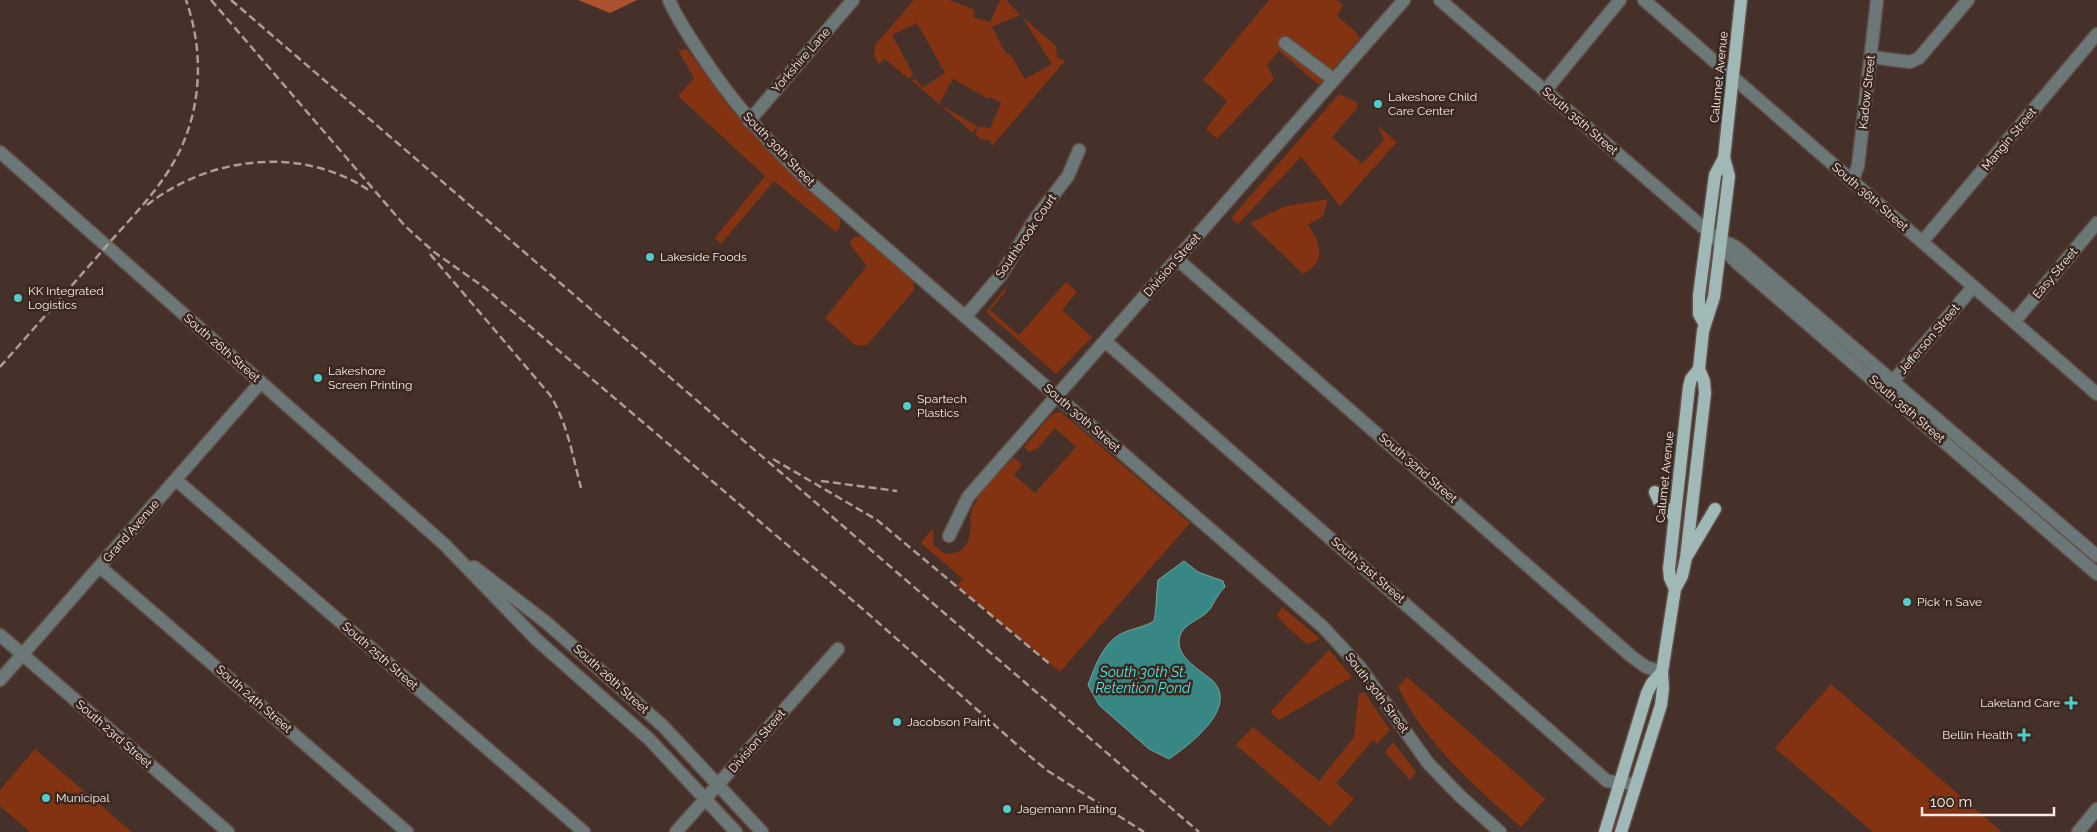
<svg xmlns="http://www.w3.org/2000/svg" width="2097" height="832" font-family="Raleway,sans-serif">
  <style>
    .green { fill: #833311 }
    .forest { fill: #ac522f }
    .water { fill: #388785; stroke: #72a5a2 }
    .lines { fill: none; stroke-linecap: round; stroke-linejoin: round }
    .minor-casing { stroke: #624f47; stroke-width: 15 }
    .major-casing { stroke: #624f47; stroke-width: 15 }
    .minor { stroke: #6c7877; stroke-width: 12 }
    .major { stroke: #a0b9b7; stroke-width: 12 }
    .rail { stroke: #ad9d97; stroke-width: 2.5; stroke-dasharray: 8 4; stroke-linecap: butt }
    .poi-dot { fill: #53cdca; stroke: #3a2720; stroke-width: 2 }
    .labels { text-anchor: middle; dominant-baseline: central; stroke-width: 5; stroke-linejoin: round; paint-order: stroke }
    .street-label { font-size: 12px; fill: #f8ebe6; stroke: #3a2720 }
    .poi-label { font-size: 12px; fill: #f8ebe6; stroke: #3a2720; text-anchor: start }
    .water-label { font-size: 14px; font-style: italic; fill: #4ee8e4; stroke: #3a2720 }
  </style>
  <rect width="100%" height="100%" fill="#453129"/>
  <path class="green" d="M914,0H950L975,10L973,17L990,22L1000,0H1006L1020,15L992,27L1007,55L1010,54L1025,79L1052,64L1022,17L1056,46L1057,57L1065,61L992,146L990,140L980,139L975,134L979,126L990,128L1001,103L990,97L987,98L953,79L939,104L977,126L973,133L912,81L915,78L922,88L945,73L917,23L892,35L913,74L909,79L885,59L879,64L874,56L875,45Z
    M1269,0H1336L1343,5L1337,16L1354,30L1360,38L1319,85L1279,51L1267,65L1274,79L1217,139L1206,129L1227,101L1203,80Z
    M687,49L732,111L805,187L840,216V228L836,232L774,181L721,244L715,238L765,176L678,96L694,78L678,50Z
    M1339,94L1357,102V108L1332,137L1362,164L1384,140L1378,126L1397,142L1340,206L1301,157L1238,224L1231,218Z
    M1328,199L1323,216L1308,225C1321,244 1327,261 1303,274L1250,223L1286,206Z
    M861,236L913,280L914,290L867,345H855L825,318L867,266L849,243L854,237Z
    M1066,282L1077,292L1062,310L1092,337L1056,374L986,312L1005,288L1006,291L990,310L1019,335Z
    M1061,412L1190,523L1060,672L957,586L963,579L921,543L933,528L934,545L945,554C953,553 960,553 965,546C974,536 968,521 972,509C980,490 1000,473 1013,458L1020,462L1021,466L1014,475L1035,493L1076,447L1055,428L1037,449L1029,452L1024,447L1052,414Z
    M1282,607L1319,638L1318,640L1307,644L1286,626L1277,615Z
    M1329,650L1352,677L1279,720L1270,712Z
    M1407,677L1545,799L1521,827C1474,786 1426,744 1398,687Z
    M1831,684L2002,832H1873L1775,748Z
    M1359,693H1365L1390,730L1377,744L1373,740L1336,783L1354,799L1330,826L1236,745L1253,727L1319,781L1354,737Z
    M1393,742L1416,772L1410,780L1385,752Z
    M35,749L132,832H30L0,806V790Z"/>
  <path class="forest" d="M578,0H637L610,13Z"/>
  <path class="water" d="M1184,561L1198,572L1223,581L1225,587C1218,594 1215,601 1210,609C1201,621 1180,623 1179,641C1178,659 1202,671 1213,681C1239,708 1188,746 1169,759L1149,749L1099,705L1088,685C1095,666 1104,640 1125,632C1135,628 1144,627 1154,621C1157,607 1156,594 1158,580Z"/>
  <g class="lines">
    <defs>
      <path id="minor" d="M669,0C677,19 689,36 700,53C732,102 763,136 804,177L1323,627L1359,666L1428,763L1460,796L1500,832
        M1440,0L1720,242L1725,251L1737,263L2097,574
        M1644,0L2097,394
        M1285,43L1334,80
        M1871,57L1910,62L1919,58L1968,0
        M1545,91L1620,0
        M749,121L853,0
        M0,152L444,544L537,640L649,739L736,832
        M1852,182L1858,166L1877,0
        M1720,242C1731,241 1741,251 1749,258L2097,556
        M1922,242L2097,34
        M1177,259L1631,656L1646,667L1662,672
        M965,317L1001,275L1035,219L1068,176L1079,150
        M2014,322L2097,223
        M1106,342L1607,781L1636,784
        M1888,387L1973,287
        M176,480L584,832
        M949,536L968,497L1404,0
        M100,567L407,832
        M474,567L547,623L663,726L762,832
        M0,635L228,832
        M0,680L261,382
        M676,832L838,649
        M2078,832L2097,809"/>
      <path id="major" d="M1704,323L1699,314V295L1715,175L1724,158L1741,0
        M1655,492L1659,501L1674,517
        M1687,556L1715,509
        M1675,589L1670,578L1669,569L1689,387L1691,379L1699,369
        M1605,832L1647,693L1652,683L1662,672
        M1621,832L1661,705L1663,688L1662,672L1675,589L1682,576L1686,558L1705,393L1704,381L1699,369L1703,331L1714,297L1729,176L1724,158"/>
    </defs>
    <use href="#minor" class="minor-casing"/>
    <use href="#major" class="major-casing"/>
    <use href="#minor" class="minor"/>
    <use href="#major" class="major"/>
    <path class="rail" d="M211,0L405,226L434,252L485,288L865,611L1032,758L1048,771L1144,832
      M231,0L1199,832
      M147,205C210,156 302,145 370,191
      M430,254L550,395C567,422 573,457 581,488
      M0,367C34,328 69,289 103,250C126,223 154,196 172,165C202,115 205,54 186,0
      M773,459L877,520L1051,665
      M821,481L897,491"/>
  </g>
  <g class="poi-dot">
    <circle cx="1378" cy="104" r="5"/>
    <circle cx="650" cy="257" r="5"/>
    <circle cx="18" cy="298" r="5"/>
    <circle cx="318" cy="378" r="5"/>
    <circle cx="907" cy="406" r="5"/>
    <circle cx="1907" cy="602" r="5"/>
    <path d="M2068.5 695.5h5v5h5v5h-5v5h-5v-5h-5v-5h5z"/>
    <circle cx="897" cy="722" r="5"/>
    <path d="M2021.5 727.5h5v5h5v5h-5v5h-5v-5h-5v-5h5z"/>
    <circle cx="46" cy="798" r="5"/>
    <circle cx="1007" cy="809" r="5"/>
  </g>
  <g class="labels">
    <g class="street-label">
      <text transform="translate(801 60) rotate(-49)">Yorkshire Lane</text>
      <text transform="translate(1719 77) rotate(-84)">Calumet Avenue</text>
      <text transform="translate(1867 92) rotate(-84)">Kadow Street</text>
      <text transform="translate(1580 121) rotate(41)">South 35th Street</text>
      <text transform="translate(2009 139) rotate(-50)">Mangin Street</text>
      <text transform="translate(779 149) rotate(46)">South 30th Street</text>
      <text transform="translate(1870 197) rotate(41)">South 36th Street</text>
      <text transform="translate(1026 236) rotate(-56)">Southbrook Court</text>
      <text transform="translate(1172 265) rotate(-49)">Division Street</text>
      <text transform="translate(2055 273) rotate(-50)">Easy Street</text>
      <text transform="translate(1929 339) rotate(-50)">Jefferson Street</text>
      <text transform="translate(222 348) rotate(41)">South 26th Street</text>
      <text transform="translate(1907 409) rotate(41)">South 35th Street</text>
      <text transform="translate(1082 418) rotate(41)">South 30th Street</text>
      <text transform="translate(1418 468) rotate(41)">South 32nd Street</text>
      <text transform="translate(1665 477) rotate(-84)">Calumet Avenue</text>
      <text transform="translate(131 531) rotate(-49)">Grand Avenue</text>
      <text transform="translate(1368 570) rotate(41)">South 31st Street</text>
      <text transform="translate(380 656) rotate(41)">South 25th Street</text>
      <text transform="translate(611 679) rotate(42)">South 26th Street</text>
      <text transform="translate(1377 693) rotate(53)">South 30th Street</text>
      <text transform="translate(254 699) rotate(41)">South 24th Street</text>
      <text transform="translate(114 734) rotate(41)">South 23rd Street</text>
      <text transform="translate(757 741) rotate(-49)">Division Street</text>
    </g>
    <g class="poi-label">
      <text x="1388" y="97">Lakeshore Child<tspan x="1388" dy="14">Care Center</tspan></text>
      <text x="660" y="257">Lakeside Foods</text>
      <text x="28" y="291">KK Integrated<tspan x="28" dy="14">Logistics</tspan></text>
      <text x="328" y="371">Lakeshore<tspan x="328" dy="14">Screen Printing</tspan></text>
      <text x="917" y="399">Spartech<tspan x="917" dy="14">Plastics</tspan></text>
      <text x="1917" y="602">Pick 'n Save</text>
      <text x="2060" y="703" text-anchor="end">Lakeland Care</text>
      <text x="907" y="722">Jacobson Paint</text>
      <text x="2013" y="735" text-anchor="end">Bellin Health</text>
      <text x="56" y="798">Municipal</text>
      <text x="1017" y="809">Jagemann Plating</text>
    </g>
    <g class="water-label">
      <text x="1143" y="672">South 30th St.<tspan x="1143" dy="16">Retention Pond</tspan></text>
    </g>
  </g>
  <path d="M1922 807v8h132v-8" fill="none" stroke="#f8ebe6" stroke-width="2.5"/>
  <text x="1930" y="807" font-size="15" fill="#f8ebe6" stroke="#3a2720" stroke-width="4" paint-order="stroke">100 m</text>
</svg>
